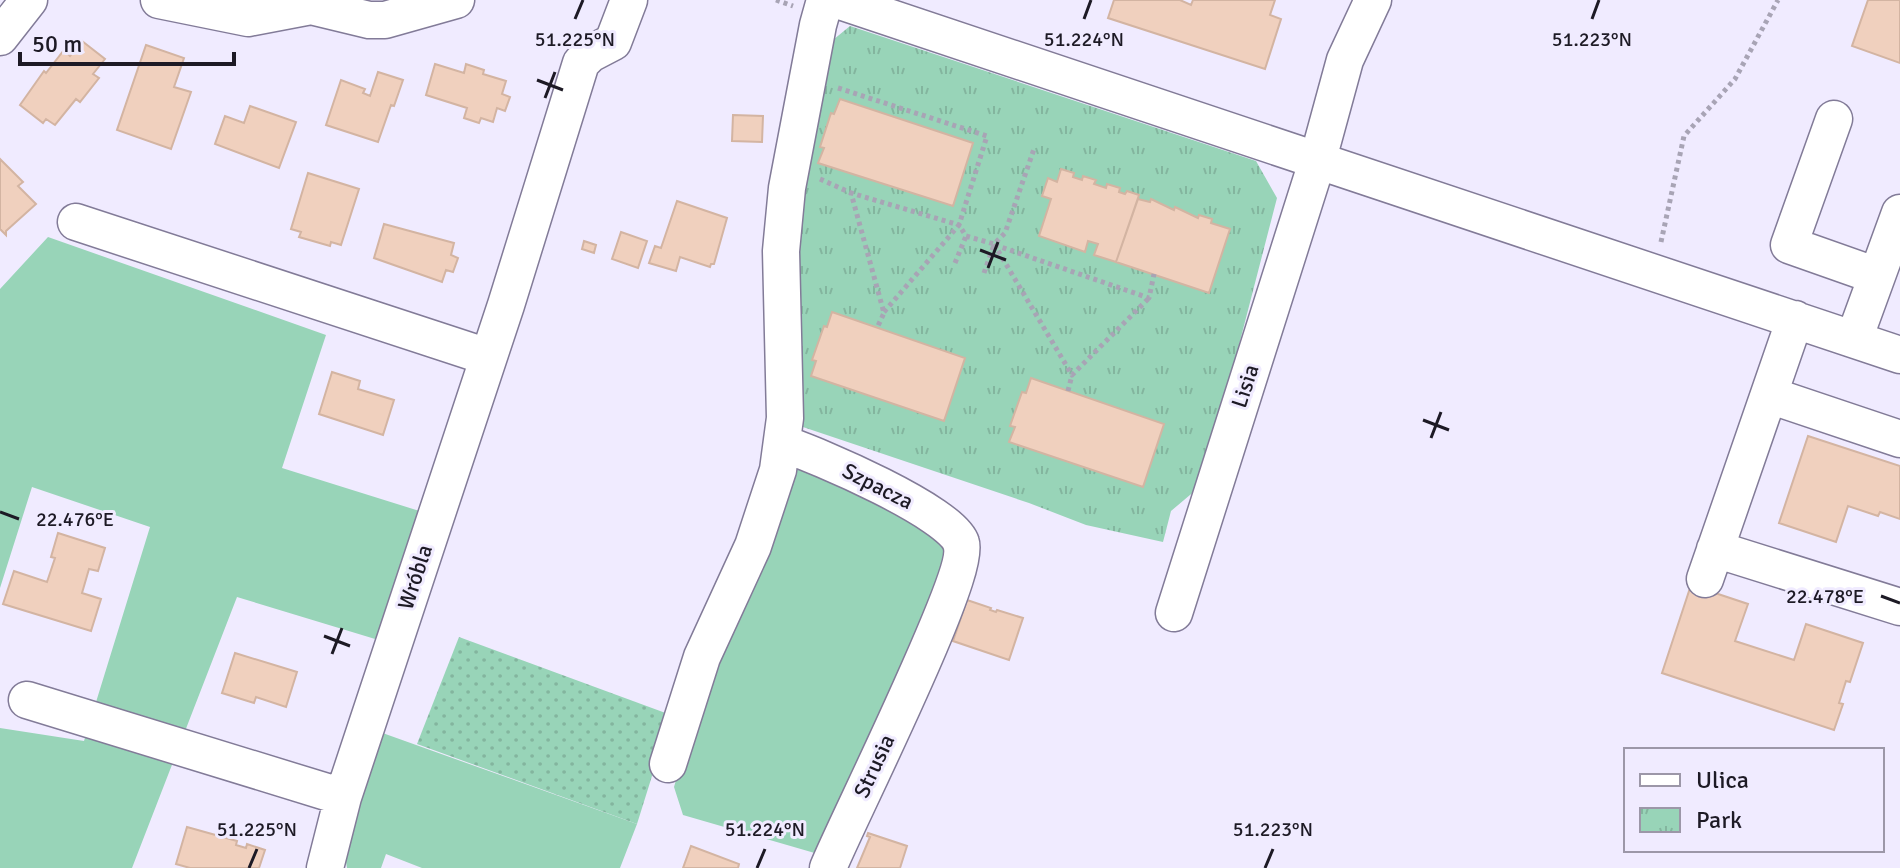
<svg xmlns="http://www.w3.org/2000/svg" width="1900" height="868" font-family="Signika,sans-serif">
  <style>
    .grass { fill: #98d4b8 }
    .park { fill: url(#park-tufts) }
    .garden { fill: url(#garden-dots) }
    .building { fill: #f0d0be; stroke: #d3b4a2; stroke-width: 2 }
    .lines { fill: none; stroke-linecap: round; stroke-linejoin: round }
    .minor-casing { stroke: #827b98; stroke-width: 39 }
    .path { stroke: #a8a4b5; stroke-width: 5; stroke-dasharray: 4 4; stroke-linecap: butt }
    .minor { stroke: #fff; stroke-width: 36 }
    .ticks { fill: none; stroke: #1d1a25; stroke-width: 3 }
    .labels { text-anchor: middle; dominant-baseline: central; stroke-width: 6; stroke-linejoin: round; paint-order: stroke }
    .street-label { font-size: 22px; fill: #1d1a25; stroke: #f0ebff }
    .ticks-label { font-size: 20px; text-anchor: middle; fill: #1d1a25; stroke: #f0ebff; stroke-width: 6; stroke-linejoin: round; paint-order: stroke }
  </style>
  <defs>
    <pattern id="park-tufts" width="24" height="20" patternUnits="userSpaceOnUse" patternTransform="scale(2)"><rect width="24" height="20" fill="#98d4b8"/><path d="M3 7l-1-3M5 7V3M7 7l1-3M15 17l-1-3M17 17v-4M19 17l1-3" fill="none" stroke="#83b59e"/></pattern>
    <pattern id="garden-dots" width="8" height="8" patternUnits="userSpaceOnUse" patternTransform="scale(2)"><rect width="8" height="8" fill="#98d4b8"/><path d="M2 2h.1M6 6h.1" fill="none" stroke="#83b59e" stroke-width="1.8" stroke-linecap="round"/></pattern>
  </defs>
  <rect width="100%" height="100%" fill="#f0ebff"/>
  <path class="grass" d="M48,237L326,335L282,468L429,514L385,642L237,597L132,868H0V728L84,741L150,527L32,487L0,588V289Z
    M792,457L942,539L949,564L825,856L683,815L674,787L709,665Z
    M377,731L637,824L620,868H422L386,854L381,868H347L345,855Z"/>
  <path class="park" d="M850,26L1256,161L1277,198L1203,484L1171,511L1163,542L1086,525L1029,503L797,425L794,216L822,49Z"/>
  <path class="garden" d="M459,637L671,715L637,824L417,744Z"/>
  <path class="building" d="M1114,0H1180L1191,5L1193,0H1275L1270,15L1281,19L1265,69L1108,18Z
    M1868,0H1900V63L1852,46Z
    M82,41L105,59L93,74L99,78L80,102L76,99L55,125L46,119L43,123L20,105L44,71L46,73L64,50L70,56Z
    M146,45L184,58L174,87L191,92L171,149L117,130Z
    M435,64L464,73L466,64L484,70L483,74L506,81L502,94L510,97L505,111L497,108L493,122L481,118L479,123L464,118L467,108L426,95Z
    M378,72L403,80L394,106L391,105L378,142L326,125L341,80L365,89L363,93L370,96Z
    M840,99L973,143L953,206L818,163L824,148L820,147L831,113L834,114Z
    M250,106L296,122L279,168L215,144L225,116L244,123Z
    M733,115L763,116L762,142L732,141Z
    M0,159L23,182L18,186L36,204L6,231V235L0,229Z
    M1061,169L1074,173L1073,177L1082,180L1083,176L1096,180L1094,184L1106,188L1107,184L1120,188L1119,192L1125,194L1127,191L1139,195L1116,262L1094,255L1098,244L1088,241L1085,252L1039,236L1051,199L1042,196L1048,178L1057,182Z
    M308,173L359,189L341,245L331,242L330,246L299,237L301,232L291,229Z
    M1138,199L1150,202L1151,199L1174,210L1175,207L1198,218L1199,215L1212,219L1211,223L1230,229L1209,293L1116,262Z
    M677,201L727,218L714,264H711L710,267L680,257L676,271L649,263L655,246L661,248Z
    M384,224L454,243L451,255L458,258L453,272L446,270L442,282L374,258Z
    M621,232L647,241L638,268L612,259Z
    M584,241L596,245L594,253L582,249Z
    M832,312L965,358L944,421L811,376L816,361L812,360L824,326L827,327Z
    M332,372L360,381L358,389L394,400L383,435L319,414Z
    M1031,378L1164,424L1143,487L1009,442L1015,427L1010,426L1022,392L1026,393Z
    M1808,436L1900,466V519L1880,512L1878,516L1848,506L1836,542L1779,523Z
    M58,533L105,548L98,571L89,569L82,593L101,599L91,631L3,604L14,571L47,582L55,558L51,557Z
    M1691,585L1748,604L1735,641L1794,660L1806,624L1863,643L1850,682L1846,681L1839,703L1843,704L1834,730L1662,673Z
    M967,600L991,608L990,610L996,612L997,610L1023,618L1009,660L953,641Z
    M235,653L297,672L286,707L256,697L254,703L222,693Z
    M187,827L237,841L236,845L246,848L247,844L265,850L259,868H190L176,864Z
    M868,833L907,846L900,868H857L870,837L867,836Z
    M691,846L739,864L738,868H683Z"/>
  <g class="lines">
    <defs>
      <path id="minor" d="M159,0L248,18L311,6L369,20H385L456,0
        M837,0L1900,355
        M0,37L29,0
        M1834,119L1789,245L1877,276
        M76,222L488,357
        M1854,339L1900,213
        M1769,395L1900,439
        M783,444C816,454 952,513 961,543C972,574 847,821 828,868
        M1715,549L1900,607
        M1705,579L1795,319
        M1174,613L1318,159L1345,60L1373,0
        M27,700L343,797
        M668,764L702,657L753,546L778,470L785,418L781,251L787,188L818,25L825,0
        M325,868L343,797L506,305L581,63L590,54L613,42L629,0"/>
    </defs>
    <use href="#minor" class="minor-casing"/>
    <path class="path" d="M776,0L793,6
      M838,88L987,136L959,225L851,193
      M820,179L851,193L884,313L877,328
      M1661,242L1684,136L1735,79L1778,0
      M994,244L1072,375L1149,298
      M995,245L1149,298L1154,274
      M955,263L966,236
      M984,273L994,245
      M884,312L959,225L966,236L994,244L1005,233L1034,149
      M1068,391L1072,375"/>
    <use href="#minor" class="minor"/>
  </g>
  <path class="ticks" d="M575,19L583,0M1084,19L1091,0M1592,19L1599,0M537,80L563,90M545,98L555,72M980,250L1006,260M988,268L998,242M1423,420L1449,430M1431,438L1441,412M0,512L19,519M1881,596L1900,603M324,636L350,646M332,654L342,628M249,868L257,849M757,868L765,849M1265,868L1273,849"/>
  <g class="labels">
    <g class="street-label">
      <text transform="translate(1245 386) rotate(-72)">Lisia</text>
      <text transform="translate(878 486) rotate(27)">Szpacza</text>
      <text transform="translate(415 577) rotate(-72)">Wróbla</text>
      <text transform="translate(874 766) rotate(-65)">Strusia</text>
    </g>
  </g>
  <g class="ticks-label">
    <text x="575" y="46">51.225°N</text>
    <text x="1084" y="46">51.224°N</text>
    <text x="1592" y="46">51.223°N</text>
    <text x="75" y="526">22.476°E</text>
    <text x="1825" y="603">22.478°E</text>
    <text x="257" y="836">51.225°N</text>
    <text x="765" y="836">51.224°N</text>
    <text x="1273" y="836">51.223°N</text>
  </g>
  <rect x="1624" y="748" width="260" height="104" fill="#f0ebff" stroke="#9c97a8" stroke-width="2"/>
  <rect x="1640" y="774" width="40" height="12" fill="#ffffff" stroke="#9c97a8" stroke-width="2"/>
  <text x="1696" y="788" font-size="24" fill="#1d1a25">Ulica</text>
  <rect x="1640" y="808" width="40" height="24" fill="url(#park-tufts)" stroke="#9c97a8" stroke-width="2"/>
  <text x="1696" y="828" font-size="24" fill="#1d1a25">Park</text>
  <path d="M20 52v12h214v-12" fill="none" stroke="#1d1a25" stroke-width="4"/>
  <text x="32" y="52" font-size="24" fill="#1d1a25" stroke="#f0ebff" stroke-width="6" paint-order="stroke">50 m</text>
</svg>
